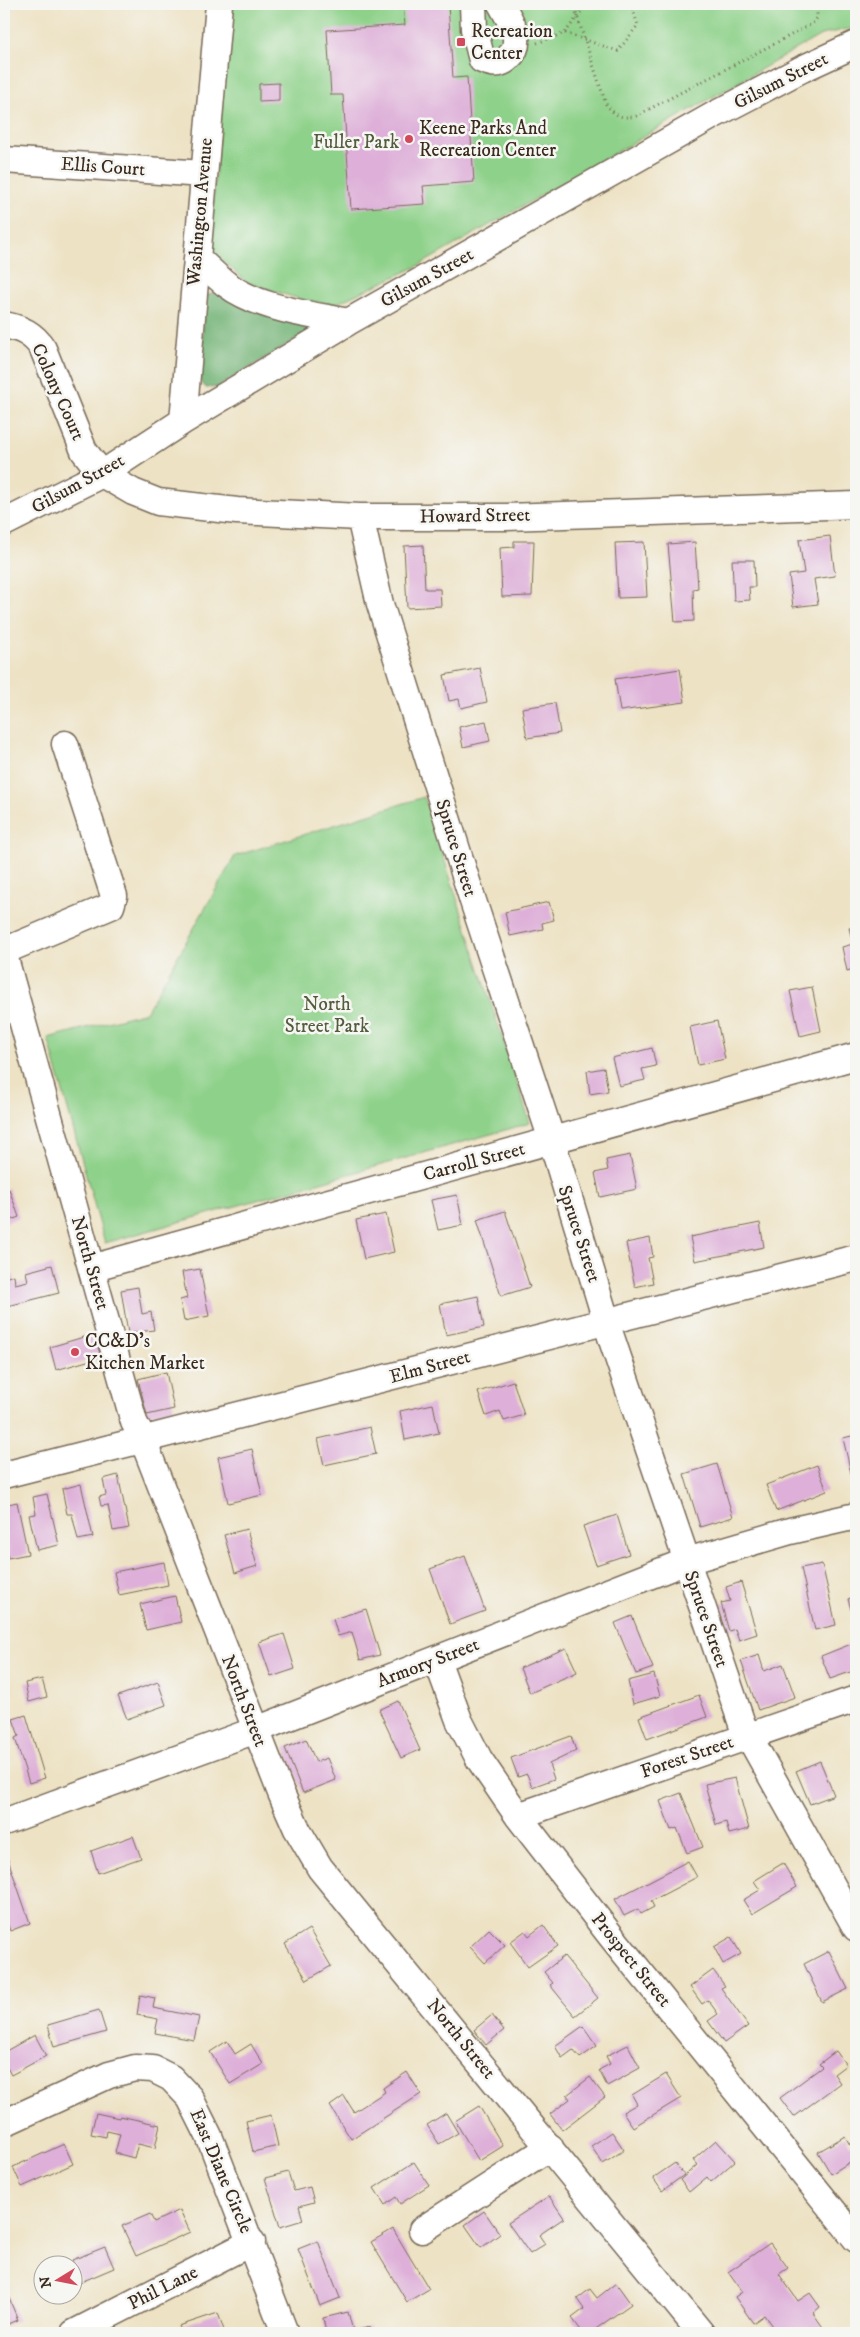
<svg xmlns="http://www.w3.org/2000/svg" width="860" height="2337" font-family="'IM FELL DW Pica',serif">
  <style>
    .green { fill: #8ed18a; stroke: #647e54 }
    .forest { fill: #72b376; stroke: #566e4a }
    .building { fill: #deb0d9 }
    .lines { fill: none; stroke-linecap: round; stroke-linejoin: round }
    .minor-casing { stroke: #796a58; stroke-width: 29 }
    .path { stroke: #796a58; stroke-width: 3; stroke-dasharray: 1 4; stroke-linecap: butt }
    .minor { stroke: #fff; stroke-width: 26 }
    .poi-dot { fill: #d1495b; stroke: #f6f6f2; stroke-width: 2 }
    .labels { text-anchor: middle; dominant-baseline: central; stroke-width: 5; stroke-linejoin: round; paint-order: stroke }
    .poi-label { font-size: 19px; fill: #3b2a1e; stroke: #f6f6f2; text-anchor: start }
    .street-label { font-size: 19px; fill: #3b2a1e; stroke: #f6f6f2 }
    .park-label { font-size: 19px; fill: #545c3e; stroke: #f6f6f2 }
  </style>
  <rect width="100%" height="100%" fill="#f6f6f2"/>
  <filter id="ink" filterUnits="userSpaceOnUse"><feTurbulence type="fractalNoise" baseFrequency=".02" numOctaves="2"/><feDisplacementMap in="SourceGraphic" scale="10" xChannelSelector="R" yChannelSelector="G"/><feConvolveMatrix kernelMatrix="1 2 1 2 8 2 1 2 1" color-interpolation-filters="sRGB"/></filter>
  <filter id="wash" filterUnits="userSpaceOnUse"><feTurbulence type="fractalNoise" baseFrequency=".0096" numOctaves="4" result="noise"/><feDisplacementMap in="SourceGraphic" scale="20" xChannelSelector="R" yChannelSelector="G"/><feGaussianBlur stdDeviation="1.12" result="paint"/><feColorMatrix in="noise" values="0 0 0 0 0 0 0 0 0 0 0 0 0 0 0 0 0 1.4 0 .05"/><feComposite in="paint" operator="in"/></filter>
  <g filter="url(#wash)">
    <rect width="100%" height="100%" fill="#ede2c4"/>
    <path class="green" d="M229,4H856V27L821,35L418,266L335,304L306,301L248,283L215,254L210,242Z
      M424,797L530,1123L105,1243L48,1038L146,1012L235,856Z"/>
    <path class="forest" d="M214,292L308,327L309,331L218,387L206,388L200,381L205,296Z"/>
    <g id="blocks">
      <path class="building" d="M403,4H448L453,78L467,77L474,182L423,186L425,204L351,209L343,95H331L327,30L405,25Z
        M279,83V101L259,102V84Z
        M830,536L835,576L814,579L818,604L793,607L789,575L804,573L799,540Z
        M514,541H534L532,596L502,597L500,548L514,547Z
        M644,542L647,597L618,598L615,543Z
        M695,542L698,588L693,589L694,621L675,622L668,544Z
        M423,545L425,589H440L441,606L407,608L404,546Z
        M732,560H754L755,587H749L750,600L734,601Z
        M480,668L487,702L461,708L459,699L449,701L444,675Z
        M680,669L685,702L620,711L615,679Z
        M555,703L560,733L527,738L522,708Z
        M486,721L490,741L463,747L459,727Z
        M549,902L554,920L542,923L543,929L510,936L505,912Z
        M856,927V968L847,971L842,947L853,944L849,928Z
        M812,987L821,1031L800,1036L790,991Z
        M717,1021L725,1059L698,1065L690,1027Z
        M652,1048L656,1066L642,1069L645,1080L619,1086L612,1058Z
        M604,1068L608,1091L590,1094L587,1071Z
        M630,1155L637,1189L600,1197L595,1173L608,1170L606,1160Z
        M9,1189L19,1217L4,1223V1191Z
        M457,1195L463,1225L438,1230L431,1200Z
        M505,1211L530,1287L501,1296L477,1220Z
        M386,1214L394,1252L364,1259L356,1220Z
        M760,1223L764,1247L695,1261L690,1237Z
        M650,1238L653,1257L648,1258L653,1283L635,1287L626,1243Z
        M52,1265L59,1293L4,1307V1278L14,1275L15,1284L28,1281L26,1272Z
        M200,1269L209,1316L184,1321L180,1300L187,1298L182,1272Z
        M138,1287L142,1314L151,1312L154,1330L128,1333L121,1290Z
        M478,1296L484,1327L446,1335L440,1304Z
        M94,1334L101,1357L56,1370L50,1347Z
        M166,1372L174,1409L147,1415L138,1379Z
        M513,1381L524,1415L504,1421L500,1411L486,1416L478,1392Z
        M433,1404L439,1433L405,1440L400,1411Z
        M370,1427L376,1454L324,1465L318,1439Z
        M856,1435V1491H855L843,1438Z
        M252,1449L262,1495L228,1503L218,1457Z
        M717,1464L733,1517L700,1527L684,1474Z
        M817,1465L827,1491L776,1511L766,1485Z
        M118,1475L129,1528L113,1531L108,1505L101,1506L99,1497L106,1495L103,1479Z
        M81,1484L93,1537L78,1540L72,1514H67L62,1489Z
        M47,1494L59,1545L37,1550L29,1515L36,1514L33,1497Z
        M17,1502L28,1554L8,1558L4,1540V1505Z
        M617,1515L629,1554L596,1565L583,1526Z
        M247,1529L257,1566L235,1573L224,1535Z
        M465,1556L485,1611L450,1624L430,1569Z
        M164,1562L168,1585L119,1595L114,1572Z
        M822,1564L836,1625L815,1630L801,1568Z
        M741,1582L757,1634L739,1640L735,1629L729,1631L721,1603L730,1601L726,1587Z
        M175,1596L181,1622L146,1630L140,1604Z
        M856,1596V1620H854L848,1599Z
        M366,1609L380,1655L360,1660L352,1632L338,1636L333,1619Z
        M632,1616L653,1668L636,1674L615,1623Z
        M284,1634L295,1669L271,1677L259,1642Z
        M856,1642V1670L830,1679L821,1656Z
        M566,1648L577,1672L530,1693L520,1668Z
        M759,1655L764,1671L783,1664L795,1697L758,1710L741,1661Z
        M654,1674L660,1696L633,1704L628,1681Z
        M42,1679L47,1697L29,1702L25,1683Z
        M158,1682L166,1705L127,1719L118,1696Z
        M699,1695L707,1717L647,1739L639,1717Z
        M398,1701L420,1750L401,1758L379,1710Z
        M26,1715L45,1778L29,1783L15,1738L19,1736L13,1719Z
        M571,1736L576,1751L549,1764L554,1779L532,1787L527,1774L518,1777L511,1758Z
        M306,1739L316,1762L327,1758L336,1780L303,1793L285,1748Z
        M820,1761L834,1795L810,1804L796,1771Z
        M735,1778L749,1829L729,1834L726,1822L716,1825L705,1784Z
        M681,1793L703,1847L687,1853L677,1828L671,1830L660,1801Z
        M133,1836L141,1858L98,1873L91,1851Z
        M6,1854L30,1923L10,1931L4,1914V1855Z
        M688,1861L697,1877L651,1901L654,1907L641,1914L638,1909L624,1916L615,1899Z
        M783,1863L797,1887L752,1914L743,1900L760,1890L754,1881Z
        M543,1925L558,1946L528,1967L510,1942L525,1931L529,1936Z
        M309,1929L331,1966L307,1980L285,1944Z
        M489,1929L505,1945L485,1963L470,1947Z
        M731,1937L741,1954L723,1964L714,1947Z
        M829,1951L848,1989L822,2002L804,1964Z
        M564,1956L598,1998L575,2016L550,1985L553,1983L544,1972Z
        M713,1970L725,1986L721,1988L748,2026L724,2043L708,2021L718,2014L708,2000L702,2004L690,1987Z
        M140,1995L155,1998L153,2008L199,2017L194,2040L155,2033L158,2019L137,2015Z
        M99,2010L106,2032L54,2047L48,2025Z
        M492,2015L504,2030L486,2045L474,2030Z
        M583,2026L597,2046L580,2058L573,2050L562,2058L555,2046Z
        M35,2035L46,2056L11,2075L4,2062V2052Z
        M227,2041L235,2054L251,2044L263,2064L230,2084L210,2052Z
        M628,2045L640,2068L607,2086L599,2070L610,2064L606,2056Z
        M836,2051L846,2065L834,2074L840,2083L794,2117L780,2098L822,2067L819,2064Z
        M407,2072L421,2094L351,2139L330,2106L344,2096L354,2112L385,2092L383,2088Z
        M666,2074L681,2098L633,2127L623,2112L637,2104L632,2095Z
        M590,2077L605,2097L562,2130L550,2114L570,2099L567,2095Z
        M479,2106L503,2146L479,2161L455,2121Z
        M96,2113L119,2118L120,2116L160,2125L155,2148L138,2144L134,2158L115,2153L120,2134L107,2131L106,2137L91,2134Z
        M446,2113L458,2133L439,2144L427,2125Z
        M271,2115L278,2146L253,2152L246,2121Z
        M612,2132L624,2150L603,2164L591,2146Z
        M845,2136L850,2145L856,2142V2158L831,2174L818,2152Z
        M716,2140L735,2161L711,2182L707,2177L689,2192L680,2180L697,2165L693,2160Z
        M64,2144L73,2164L22,2187L13,2167Z
        M414,2162L429,2185L400,2204L396,2197L385,2205L374,2188Z
        M675,2163L684,2175L662,2191L653,2178Z
        M288,2172L294,2191L310,2187L314,2202L299,2206L303,2220L280,2227L265,2178Z
        M549,2196L564,2218L539,2235L545,2244L530,2254L508,2223Z
        M180,2210L190,2232L136,2256L122,2226L150,2214L154,2222Z
        M484,2211L500,2234L481,2248L465,2225Z
        M393,2229L429,2289L407,2302L371,2242Z
        M318,2241L340,2298L320,2306L298,2249Z
        M770,2243L788,2268L779,2274L798,2301L810,2293L820,2307L813,2313L827,2333H777L764,2315L753,2323L735,2297L742,2292L728,2272Z
        M105,2247L114,2268L81,2282L72,2260Z
        M616,2283L631,2304L590,2333H583L572,2318L584,2309L577,2299L590,2289L597,2298Z
        M8,2296L18,2320L4,2326V2298Z
        M348,2312L353,2331L370,2327L372,2333H326L323,2318Z
        M218,2313L225,2333H182L179,2326Z"/>
    </g>
  </g>
  <g filter="url(#ink)">
    <use href="#blocks" fill-opacity="0" stroke="#796a58" stroke-width="1"/>
    <g class="lines">
      <defs>
        <path id="minor" d="M473,4L474,29L482,60C492,64 500,66 508,58C526,42 510,21 501,4
          M4,160L203,174
          M197,258C207,267 216,276 226,284C259,309 309,314 348,322
          M4,325C21,328 34,334 43,349L84,451L102,474L133,492L158,502L237,511L360,517H506L856,505
          M183,421L219,4
          M360,517L380,604L473,901L547,1125L611,1337L742,1724L856,1928
          M4,523L102,474L183,421L348,322L714,115L802,69L856,44
          M4,951L111,906L114,896L65,744
          M4,955L134,1422L143,1440L281,1793L297,1829L320,1868L360,1917L701,2333
          M91,1268L856,1056
          M4,1475L856,1258
          M437,1660L459,1720L479,1759L518,1816L611,1936L856,2239
          M518,1816L856,1699
          M4,1822L256,1730L687,1561L790,1531L856,1516
          M4,2123L109,2075L135,2068L153,2069L171,2078L190,2098L209,2136L285,2333
          M422,2230L550,2147
          M74,2333L252,2242"/>
      </defs>
      <use href="#minor" class="minor-casing"/>
      <path class="path" d="M573,4L606,104C615,116 621,119 636,116L812,24L817,18V4
        M565,33L618,51L638,25L631,4
        M537,43L565,33L587,4"/>
      <use href="#minor" class="minor"/>
    </g>
  </g>
  <g class="poi-dot">
    <rect x="456" y="37" width="10" height="10" rx="2.5"/>
    <circle cx="409" cy="139" r="5"/>
    <circle cx="75" cy="1352" r="5"/>
  </g>
  <g class="labels">
    <g class="poi-label">
      <text x="471" y="31">Recreation<tspan x="471" dy="22">Center</tspan></text>
      <text x="419" y="128">Keene Parks And<tspan x="419" dy="22">Recreation Center</tspan></text>
      <text x="85" y="1341">CC&amp;D's<tspan x="85" dy="22">Kitchen Market</tspan></text>
    </g>
    <g class="street-label">
      <text transform="translate(781 81) rotate(-27)">Gilsum Street</text>
      <text transform="translate(103 167) rotate(4)">Ellis Court</text>
      <text transform="translate(200 212) rotate(-85)">Washington Avenue</text>
      <text transform="translate(427 278) rotate(-29)">Gilsum Street</text>
      <text transform="translate(58 392) rotate(66)">Colony Court</text>
      <text transform="translate(78 484) rotate(-29)">Gilsum Street</text>
      <text transform="translate(475 516) rotate(-1)">Howard Street</text>
      <text transform="translate(456 848) rotate(73)">Spruce Street</text>
      <text transform="translate(474 1162) rotate(-15)">Carroll Street</text>
      <text transform="translate(579 1234) rotate(72)">Spruce Street</text>
      <text transform="translate(90 1263) rotate(74)">North Street</text>
      <text transform="translate(430 1367) rotate(-15)">Elm Street</text>
      <text transform="translate(706 1619) rotate(71)">Spruce Street</text>
      <text transform="translate(428 1663) rotate(-21)">Armory Street</text>
      <text transform="translate(244 1701) rotate(69)">North Street</text>
      <text transform="translate(687 1757) rotate(-19)">Forest Street</text>
      <text transform="translate(631 1960) rotate(51)">Prospect Street</text>
      <text transform="translate(461 2039) rotate(51)">North Street</text>
      <text transform="translate(221 2171) rotate(67)">East Diane Circle</text>
      <text transform="translate(163 2288) rotate(-27)">Phil Lane</text>
    </g>
    <g class="park-label">
      <text x="356" y="142">Fuller Park</text>
      <text x="327" y="1004">North<tspan x="327" dy="22">Street Park</tspan></text>
    </g>
  </g>
  <rect width="860" height="2337" fill="none" stroke="#f6f6f2" stroke-width="20"/>
  <g transform="translate(58 2280) rotate(260)"><circle r="24" fill="#f6f6f2" stroke="#aba49d"/>
  <path d="M0-4L9 19L0 12L-9 19Z" fill="#d1495b"/>
  <text y="-8" font-size="14" font-weight="bold" text-anchor="middle" fill="#3b2a1e">N</text>
  </g>
</svg>
